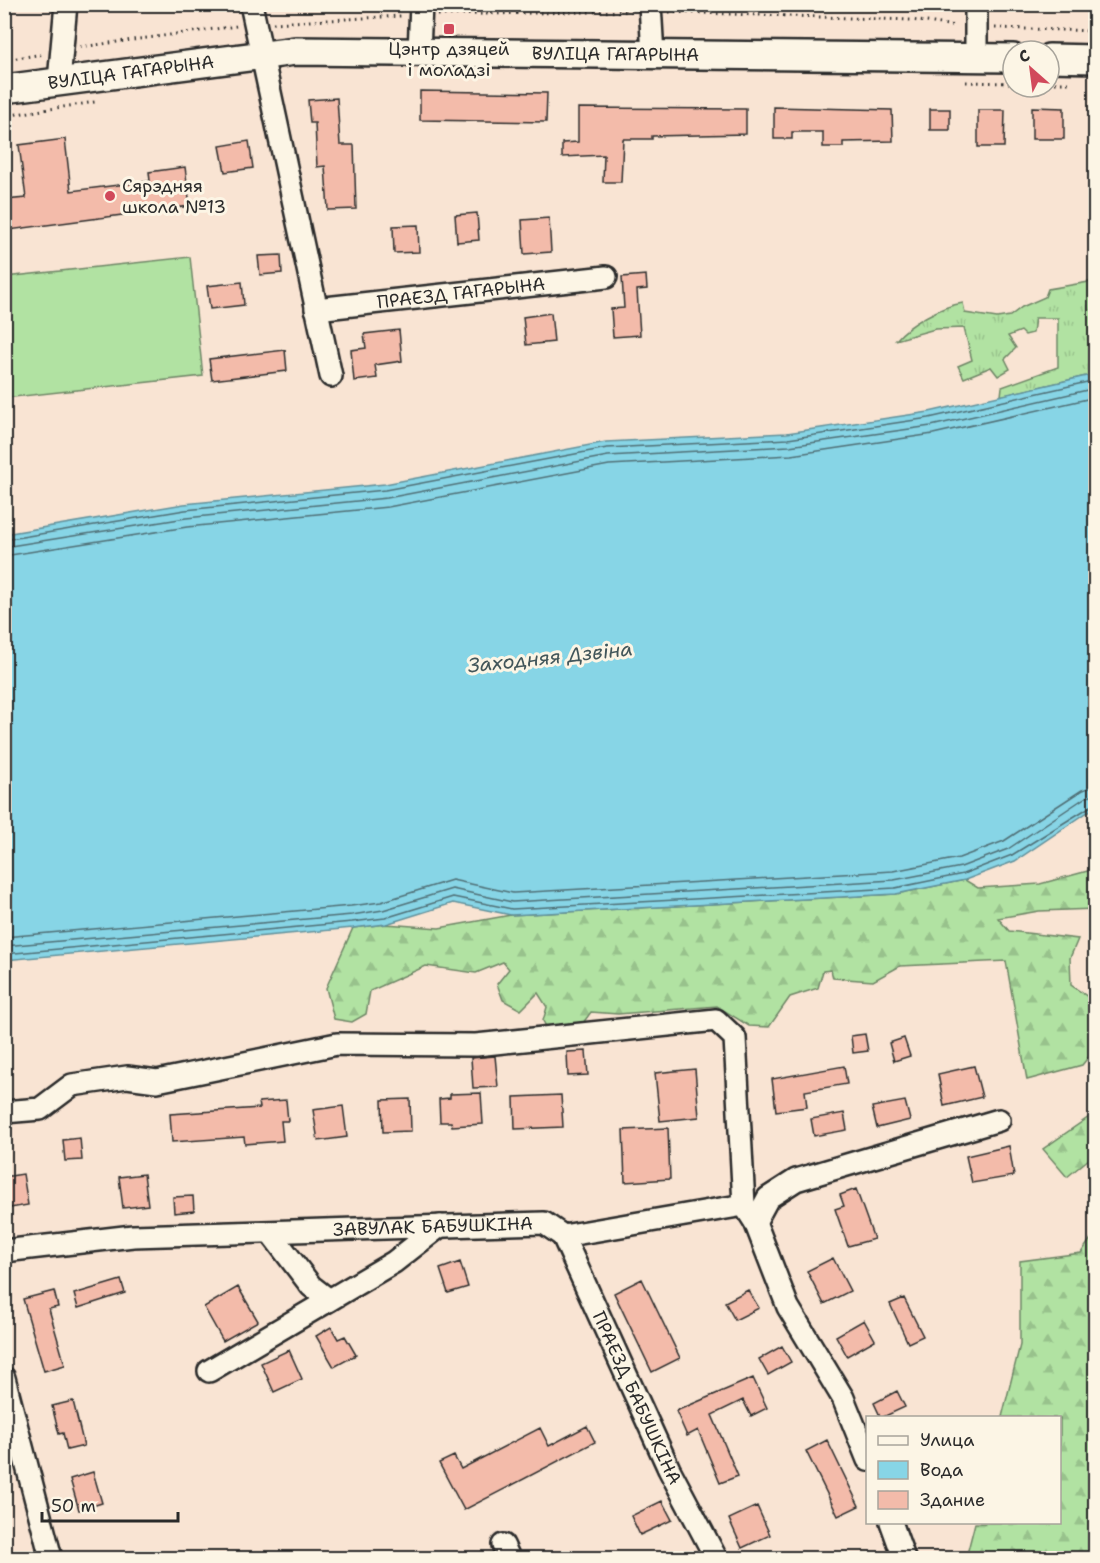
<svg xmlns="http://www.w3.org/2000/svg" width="1100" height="1563" font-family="'Shantell Sans',sans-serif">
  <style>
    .grass { fill: url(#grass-tufts); stroke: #6e8666; stroke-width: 1.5 }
    .forest { fill: url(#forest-firs); stroke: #6e8666; stroke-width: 1.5 }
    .pitch { fill: #b1e2a2; stroke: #6e8666; stroke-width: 1.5 }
    .water { fill: #87d5e6; stroke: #62919b; stroke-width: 1.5 }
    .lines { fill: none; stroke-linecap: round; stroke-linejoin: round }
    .shore { stroke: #506f76; stroke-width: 1.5 }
    .stream { stroke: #62919b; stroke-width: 5 }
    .building { fill: #f3bbaa; stroke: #2b2b2b; stroke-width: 1.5 }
    .minor-casing { stroke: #2b2b2b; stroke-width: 26 }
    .major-casing { stroke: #2b2b2b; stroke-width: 32 }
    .path { stroke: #2b2b2b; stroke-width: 3; stroke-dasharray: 1.5 4.5; stroke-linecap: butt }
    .minor { stroke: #fcf5e5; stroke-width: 21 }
    .major { stroke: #fcf5e5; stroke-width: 27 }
    .poi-dot { fill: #d1495b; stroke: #fcf5e5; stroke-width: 2 }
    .labels { text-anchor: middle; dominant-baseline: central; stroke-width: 6; stroke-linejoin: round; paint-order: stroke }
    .poi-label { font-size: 18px; fill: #2b2b2b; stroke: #fcf5e5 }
    .street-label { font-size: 18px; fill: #2b2b2b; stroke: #fcf5e5 }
    .water-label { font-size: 20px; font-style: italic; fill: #42565a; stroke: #fcf5e5 }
  </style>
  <defs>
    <pattern id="grass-tufts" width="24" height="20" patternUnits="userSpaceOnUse" patternTransform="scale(1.5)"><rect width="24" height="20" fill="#b1e2a2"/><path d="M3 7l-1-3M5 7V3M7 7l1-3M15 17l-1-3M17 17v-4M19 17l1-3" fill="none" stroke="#98c28c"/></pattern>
    <pattern id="forest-firs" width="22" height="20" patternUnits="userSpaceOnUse" patternTransform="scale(1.5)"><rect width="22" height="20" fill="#b1e2a2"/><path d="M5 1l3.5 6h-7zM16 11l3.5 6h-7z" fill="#98c28c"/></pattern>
  </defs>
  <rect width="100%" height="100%" fill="#f9e4d3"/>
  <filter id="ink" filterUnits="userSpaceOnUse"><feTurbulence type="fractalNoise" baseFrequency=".0167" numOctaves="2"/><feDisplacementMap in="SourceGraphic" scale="12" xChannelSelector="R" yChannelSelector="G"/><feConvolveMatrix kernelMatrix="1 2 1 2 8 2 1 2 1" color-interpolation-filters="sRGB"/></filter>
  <g filter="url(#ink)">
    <path class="grass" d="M1095,281V374L1001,396L1002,387L1058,367V318H1035L1033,333L1025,335L1021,331L1008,336L1016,348L1005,359L1010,369L998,376L991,367L964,378L958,366L972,360L964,328L935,329L896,340C910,323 942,306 963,303L965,313L997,318L1010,316L1022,307L1045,297L1048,289Z"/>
    <path class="forest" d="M1095,869V909L1039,911L998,918L1009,931L1078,939L1070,958L1071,985L1095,1002V1049L1082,1065L1027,1080L1006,961L900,966L873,981L833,978L831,970L823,971L818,988L790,997L769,1027L749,1026L717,1006L618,1014L591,1012L580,1027L548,1030L543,1021L547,1007L538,993L521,1010L503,1000L497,984L509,969L503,962L476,973L426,966L370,991L366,1014L352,1022L334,1019L326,988L353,928L386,924L439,928L511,915L896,894L965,880L978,888L1040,884Z
      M1095,1113V1154L1067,1177L1043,1149Z
      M1095,1233V1558H966L975,1523L1060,1522V1418L1002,1417L1020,1345V1261L1081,1253Z"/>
    <path class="pitch" d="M190,257L203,376L5,398V277Z"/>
    <path class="water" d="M1095,374V807L1015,861L965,880L896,894L511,915L453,903L386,924L353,928L5,960V534L184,504L385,484L606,442L787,433L929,412Z"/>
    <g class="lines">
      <path class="shore" d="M4,540L185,510L385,490L607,448L788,439L929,418L1096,380
        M4,547L186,518L387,498L608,456L789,446L931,426L1096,388
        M4,556L187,527L388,507L609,465L791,455L933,434L1096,397
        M4,937L351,906L381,902L452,880L513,893L893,871L959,858L1004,841L1082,790L1096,786
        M4,946L352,915L383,910L452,889L512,902L894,880L961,867L1008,849L1086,797L1096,795
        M4,954L352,922L385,918L453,897L512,909L895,888L963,874L1012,855L1096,803"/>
      <path class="stream" d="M1092,1558L1096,1507"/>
    </g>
    <path class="building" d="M420,91L547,93L546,122L420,120Z
      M337,98L340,145H354L356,209L328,210L325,166L317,167L315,123H310L308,100Z
      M774,107L892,110L893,141L843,142V147H823V132H792V139H774Z
      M1032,107L1064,108V139H1032Z
      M578,108L746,109V134L652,136V139H623L621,182H603L604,155L562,157V143L578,142Z
      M930,109H950V130H930Z
      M978,110H1005L1004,147H978Z
      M65,139L71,191L150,181L149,172L185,167L190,206L9,230L5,200L26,198L19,145Z
      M249,141L253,168L225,172L220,146Z
      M477,213L479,240L457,242L455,215Z
      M549,218L551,252L524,254L522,220Z
      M418,225L419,252L394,253L393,226Z
      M281,255L282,273L260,275L258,256Z
      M646,275L647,289L637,290L640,335L613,337L611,309L624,308L622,277Z
      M242,282L244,305L210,309L207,286Z
      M551,313L554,342L526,345L523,317Z
      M399,330L402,361L375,365L377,378L354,381L351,350L366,348L364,334Z
      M285,350L287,371L212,380L209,359Z
      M865,1034L868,1051L853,1053L851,1036Z
      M904,1038L910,1056L894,1061L889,1043Z
      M586,1051L588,1075L568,1076L567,1052Z
      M495,1056L498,1087L473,1088L471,1058Z
      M844,1066L847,1084L805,1091L807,1107L776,1111L772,1079Z
      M974,1066L982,1097L944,1106L938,1074Z
      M695,1069L699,1117L660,1121L655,1073Z
      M481,1093L483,1124L452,1126L451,1122H440L439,1099L450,1098V1094Z
      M561,1095L563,1127L515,1129L514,1097Z
      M410,1099L411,1131L383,1132L382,1100Z
      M286,1100L288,1121H281L283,1141L245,1144L244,1137L172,1142L170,1114L260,1108L259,1102Z
      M905,1101L910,1120L877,1128L872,1107Z
      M343,1106L347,1137L318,1141L313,1110Z
      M844,1113L847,1130L814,1136L811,1119Z
      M668,1128L670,1179L625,1182L623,1130Z
      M80,1138L82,1160L65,1161L63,1140Z
      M1009,1146L1014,1176L972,1183L966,1156Z
      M23,1174L28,1205L4,1209V1177Z
      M144,1174L148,1205L123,1208L119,1177Z
      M856,1189L874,1239L848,1246L835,1209L844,1206L840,1195Z
      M193,1196L194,1211L174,1213L173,1197Z
      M833,1258L850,1291L824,1304L807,1271Z
      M460,1262L468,1287L448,1293L440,1269Z
      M642,1279L680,1358L652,1372L614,1293Z
      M121,1280L125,1293L78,1308L74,1294Z
      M238,1287L258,1321L223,1341L204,1307Z
      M748,1290L759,1308L735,1320L725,1302Z
      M54,1291L58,1307L49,1309L65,1365L44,1371L23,1299Z
      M904,1298L923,1336L908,1343L890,1304Z
      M864,1320L875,1340L847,1356L836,1336Z
      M331,1327L338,1339L345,1336L356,1355L334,1367L316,1336Z
      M782,1346L791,1362L768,1375L759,1359Z
      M289,1350L302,1379L274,1392L261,1363Z
      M753,1378L767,1408L751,1416L743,1400L712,1415L738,1476L720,1483L698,1430L687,1436L676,1411Z
      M897,1391L905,1407L881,1418L874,1403Z
      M73,1401L84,1446L67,1450L63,1433L59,1434L52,1406Z
      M587,1426L595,1442L464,1510L439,1463L454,1456L461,1469L540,1428L549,1446Z
      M827,1440L859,1506L838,1516L806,1451Z
      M93,1472L102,1503L79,1510L70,1479Z
      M662,1501L672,1520L640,1535L631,1516Z
      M757,1506L770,1535L742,1548L729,1519Z"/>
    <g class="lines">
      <defs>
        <g id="minor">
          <path d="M251,4L331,376"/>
          <path d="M650,4L653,55"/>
          <path d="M419,52L421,4"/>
          <path d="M976,57V4"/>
          <path d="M59,81L66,4"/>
          <path id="s1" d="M316,309L606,277"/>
          <path d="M4,1112L40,1109L72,1085L127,1077L157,1081L337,1044L476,1045L716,1020L735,1038L744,1205"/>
          <path d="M755,1222L768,1198L796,1180L999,1120"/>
          <path d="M270,1232L311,1286L329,1300"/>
          <path id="s2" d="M563,1236L669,1469L716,1558"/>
          <path id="s3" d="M4,1251L133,1236L544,1223L563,1236L744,1205L755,1222L788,1307L843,1398L868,1460"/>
          <path d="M209,1371L394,1262L440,1226"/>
          <path d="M4,1378L51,1558"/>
          <path d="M891,1522L904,1558"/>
          <path d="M503,1545L509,1558"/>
        </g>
        <g id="major">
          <path d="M1049,58L1096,59"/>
          <path id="s4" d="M4,89L295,51L1013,58"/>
        </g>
      </defs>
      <use href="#minor" class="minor-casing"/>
      <use href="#major" class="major-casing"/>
      <path class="path" d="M669,12L911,20L956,26
        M438,15L632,11
        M273,23L401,16
        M995,28L1096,31
        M80,47L237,26
        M4,60L44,54
        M966,82L1013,83
        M1049,83H1071
        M4,116L95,102"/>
      <use href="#minor" class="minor"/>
      <use href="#major" class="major"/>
    </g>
  </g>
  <g class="poi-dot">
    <rect x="443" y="23" width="12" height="12" rx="3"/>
    <circle cx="110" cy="196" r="6"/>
  </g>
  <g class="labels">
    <g class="poi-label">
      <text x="449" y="49">Цэнтр дзяцей<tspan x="449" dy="21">і моладзі</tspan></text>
      <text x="122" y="186" text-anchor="start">Сярэдняя<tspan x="122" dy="21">школа №13</tspan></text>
    </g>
    <g class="street-label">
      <text stroke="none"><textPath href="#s4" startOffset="614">ВУЛІЦА ГАГАРЫНА</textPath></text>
      <text stroke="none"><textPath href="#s4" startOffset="128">ВУЛІЦА ГАГАРЫНА</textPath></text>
      <text stroke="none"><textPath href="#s1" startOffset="146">ПРАЕЗД ГАГАРЫНА</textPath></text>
      <text stroke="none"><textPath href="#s3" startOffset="430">ЗАВУЛАК БАБУШКІНА</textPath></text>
      <text stroke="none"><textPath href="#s2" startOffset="178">ПРАЕЗД БАБУШКІНА</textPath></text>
    </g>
    <g class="water-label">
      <text transform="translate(550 657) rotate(-6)">Заходняя Дзвіна</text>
    </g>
  </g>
  <rect width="1100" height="1563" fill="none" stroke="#fcf5e5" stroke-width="24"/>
  <rect x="12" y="12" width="1076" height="1539" fill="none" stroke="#2b2b2b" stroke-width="2" filter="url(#ink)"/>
  <rect x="866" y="1416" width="195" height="108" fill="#fcf5e5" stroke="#a8a49b" stroke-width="1.5"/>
  <rect x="878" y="1436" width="30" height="9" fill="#fcf5e5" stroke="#a8a49b" stroke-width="1.5"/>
  <text x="920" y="1446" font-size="18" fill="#2b2b2b">Улица</text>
  <rect x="878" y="1461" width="30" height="18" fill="#87d5e6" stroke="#a8a49b" stroke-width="1.5"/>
  <text x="920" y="1476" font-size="18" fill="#2b2b2b">Вода</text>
  <rect x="878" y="1491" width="30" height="18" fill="#f3bbaa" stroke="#a8a49b" stroke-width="1.5"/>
  <text x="920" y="1506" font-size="18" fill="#2b2b2b">Здание</text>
  <g transform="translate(1031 69) rotate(332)"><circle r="28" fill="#fcf5e5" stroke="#a8a49b" stroke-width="1.5"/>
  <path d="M0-4.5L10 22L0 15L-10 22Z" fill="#d1495b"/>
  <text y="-9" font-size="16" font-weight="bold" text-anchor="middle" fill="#2b2b2b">С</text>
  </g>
  <path d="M42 1512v9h136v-9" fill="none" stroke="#2b2b2b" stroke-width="3"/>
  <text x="51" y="1512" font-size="18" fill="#2b2b2b" stroke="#fcf5e5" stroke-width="4.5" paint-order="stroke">50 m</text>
</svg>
